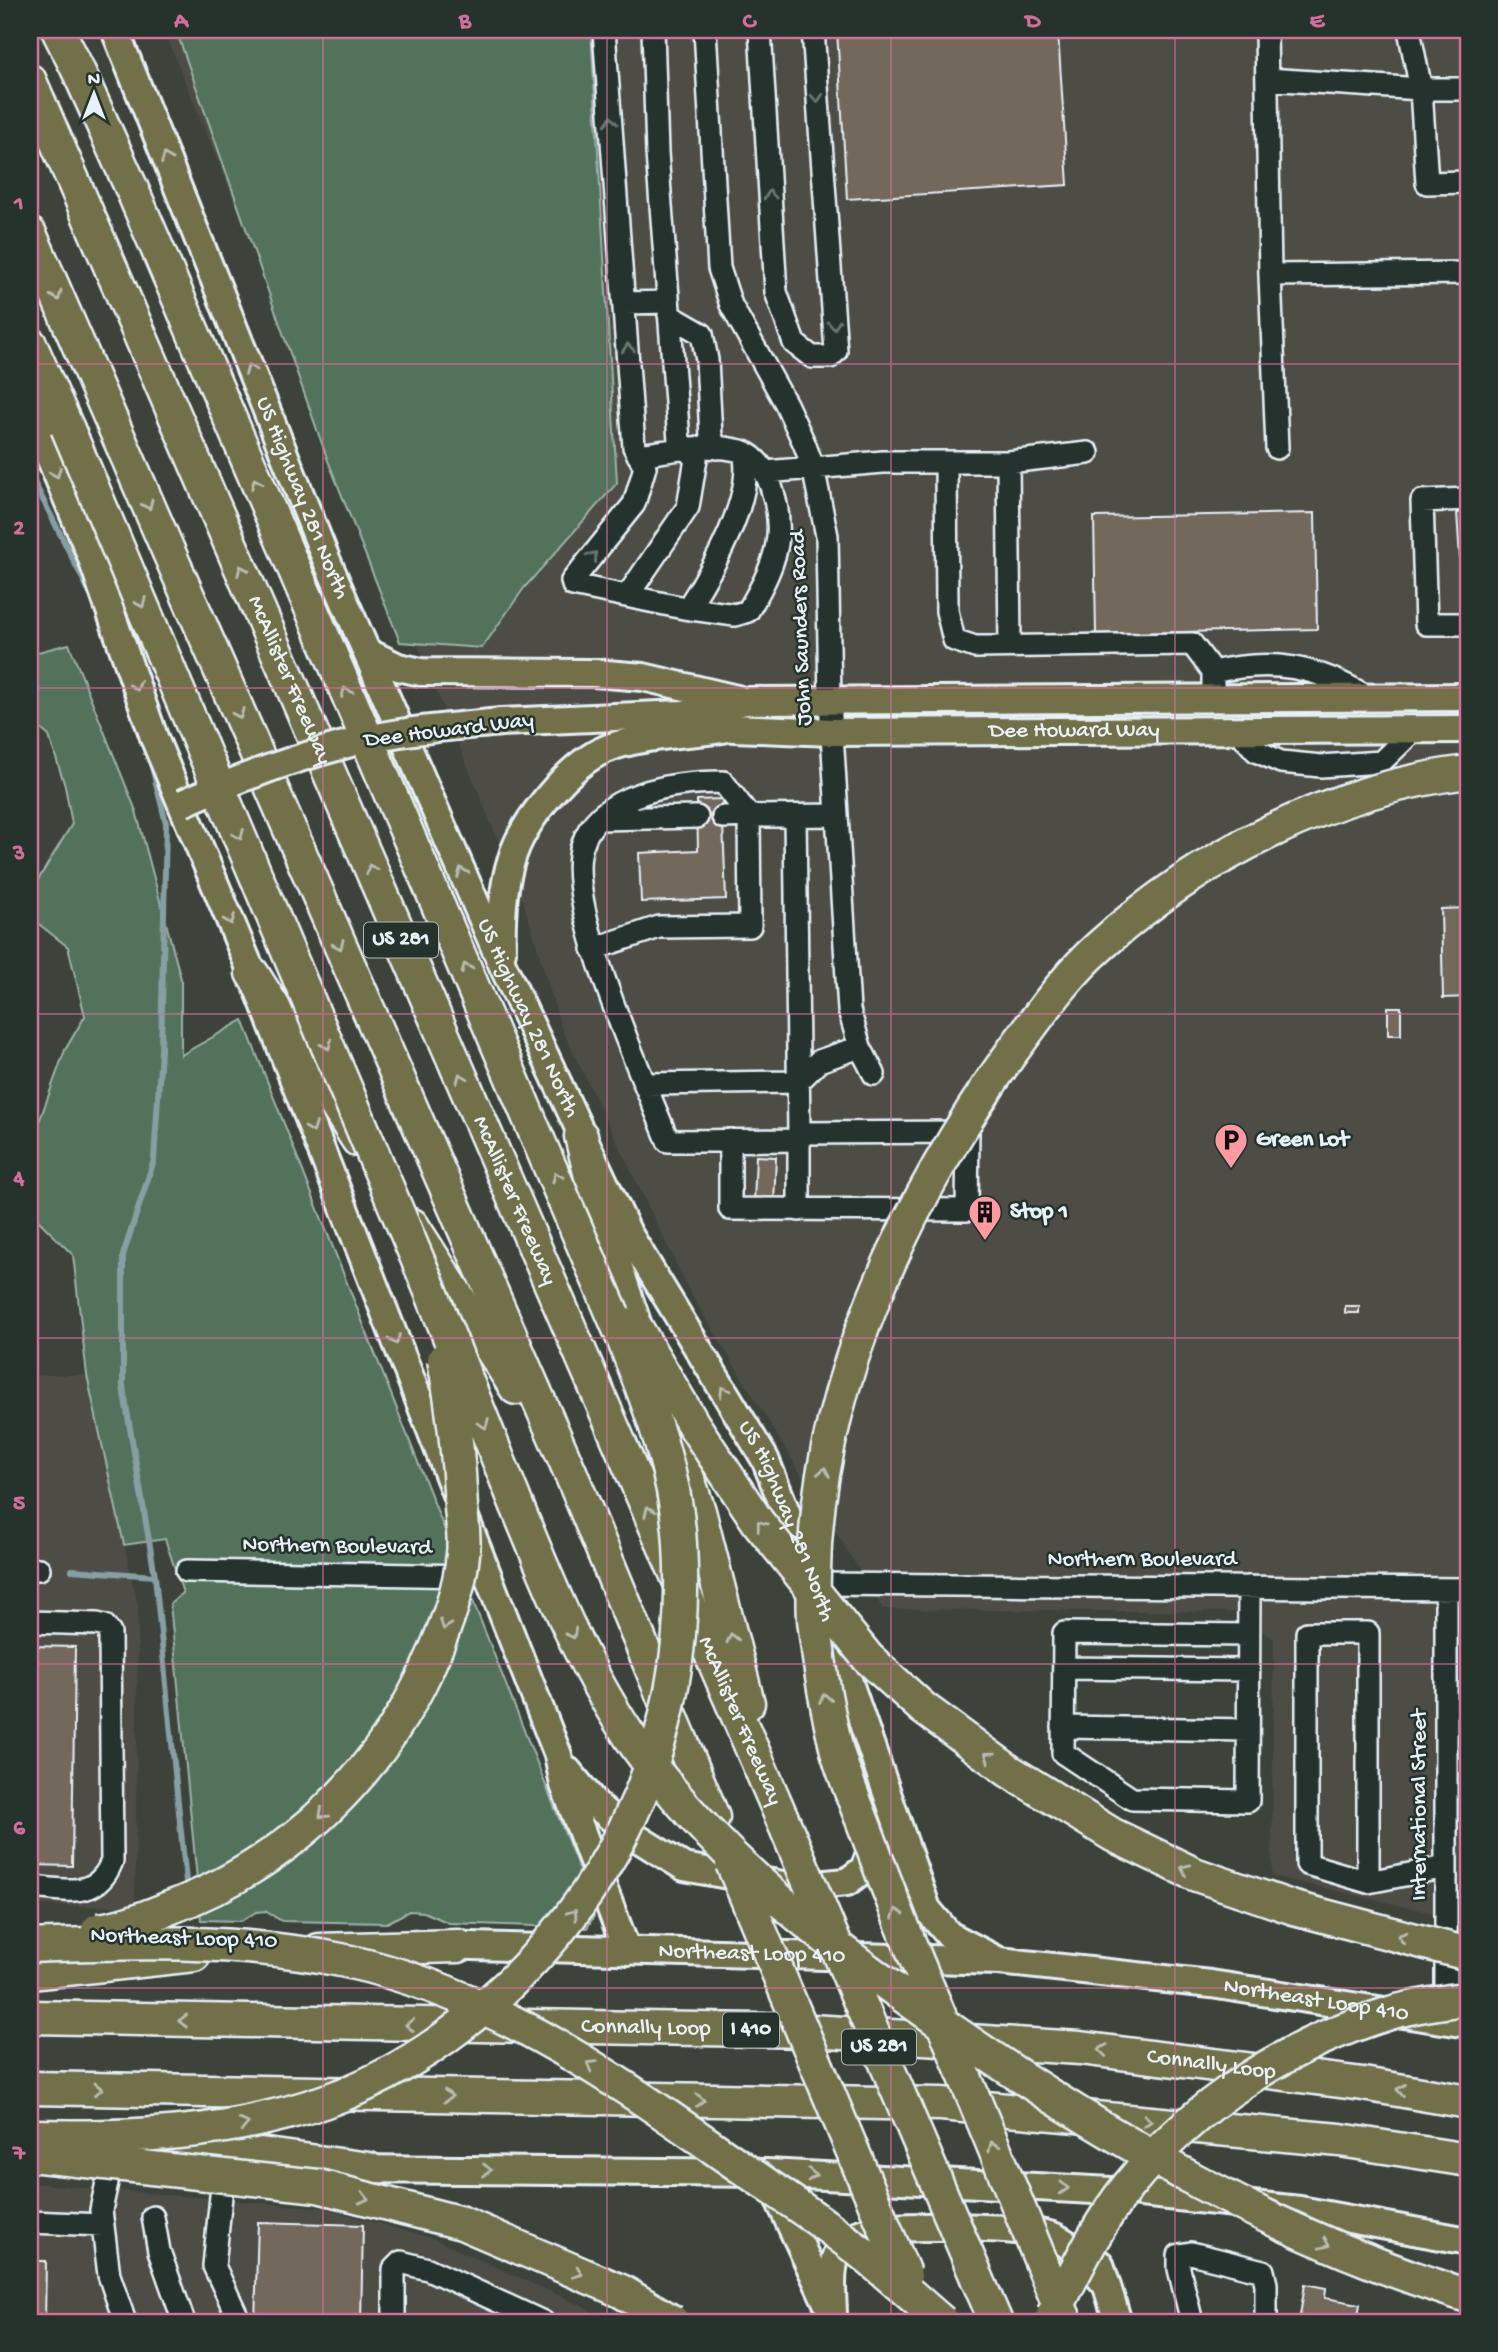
<svg xmlns="http://www.w3.org/2000/svg" width="1498" height="2352" font-family="'Gochi Hand',sans-serif">
  <style>
    .built { fill: #4d4e45 }
    .green { fill: #52725b; stroke: #9db2aa; stroke-width: 2 }
    .lines { fill: none; stroke-linecap: round; stroke-linejoin: round }
    .stream { stroke: #879fa4; stroke-width: 6 }
    .building { fill: #72675c; stroke: #e8f1f8; stroke-width: 2 }
    .minor-casing { stroke: #e8f1f8; stroke-width: 26 }
    .major-casing { stroke: #e8f1f8; stroke-width: 32 }
    .highway-casing { stroke: #e8f1f8; stroke-width: 37 }
    .minor { stroke: #26332d; stroke-width: 21 }
    .major { stroke: #726f4a; stroke-width: 26 }
    .highway { stroke: #726f4a; stroke-width: 32 }
    .major-bridge-casing { stroke: #e8f1f8; stroke-width: 32; stroke-linecap: butt }
    .highway-bridge-casing { stroke: #e8f1f8; stroke-width: 37; stroke-linecap: butt }
    .major-bridge { stroke: #726f4a; stroke-width: 26 }
    .highway-bridge { stroke: #726f4a; stroke-width: 32 }
    .oneway { stroke: #6a7674 }
    .oneway2 { stroke: #b9bdb2 }
    .grid { fill: none; stroke: #d16f9a; stroke-width: 2; stroke-opacity: 0.55 }
    .labels { text-anchor: middle; dominant-baseline: central; stroke-width: 5; stroke-linejoin: round; paint-order: stroke }
    .shield { fill: #26332d; stroke: #aeb8bb; stroke-width: 2 }
    .shield-label { font-size: 21px; font-weight: bold; fill: #e8f1f8 }
    .street-label { font-size: 23px; fill: #e8f1f8; stroke: #26332d }
    .poi-label { font-size: 23px; font-weight: bold; fill: #e8f1f8; stroke: #26332d; text-anchor: start }
    .neatline { fill: none; stroke: #d16f9a; stroke-width: 2.5 }
    .grid-label { font-size: 23px; text-anchor: middle; font-weight: bold; fill: #d16f9a }
  </style>
  <rect width="100%" height="100%" fill="#3d433b"/>
  <filter id="ink" filterUnits="userSpaceOnUse"><feTurbulence type="fractalNoise" baseFrequency=".0143" numOctaves="2"/><feDisplacementMap in="SourceGraphic" scale="14" xChannelSelector="R" yChannelSelector="G"/><feConvolveMatrix kernelMatrix="1 2 1 2 8 2 1 2 1" color-interpolation-filters="sRGB"/></filter>
  <g filter="url(#ink)">
    <path class="built" d="M164,30H1468V1921L1272,1876L1274,1639L1235,1612L883,1609L691,1294L561,1027L524,903Z
      M30,1375H87L138,1608L135,1907L30,1905Z
      M30,2183L323,2208L431,2238L580,2305L606,2322H30Z"/>
    <path class="green" d="M176,30H591L617,483L524,588L482,648L400,642L327,458Z
      M69,644L136,811L181,979V1055L243,1020L592,1902L594,1916L587,1928L449,1923L424,1912L409,1911L387,1923L282,1921L265,1911L256,1912L241,1921L201,1920L170,1604L183,1593L165,1539L124,1545L87,1375L73,1255L30,1212V1147L65,1050L85,1016L68,947L30,917L38,880L72,824L65,786L49,736L30,720V654Z"/>
    <g class="lines">
      <path class="stream" d="M30,474L92,597
        M150,759L166,823L161,1050L154,1160L123,1255V1387L155,1576L187,1891
        M72,1570L155,1576"/>
    </g>
    <path class="building" d="M837,30H1024V35L1058,33L1068,185L847,199Z
      M1468,512V580L1461,573L1457,513Z
      M1315,513L1317,629L1096,634L1094,517Z
      M722,799L726,899L641,902L639,853L698,850L697,800Z
      M1468,908V997L1443,998L1441,909Z
      M1388,1007H1401V1035H1388Z
      M756,1156L776,1157L774,1204L754,1203Z
      M1345,1306H1359V1313H1345Z
      M30,1646L75,1647L72,1866L30,1865Z
      M258,2222L363,2225L361,2322H255Z
      M30,2261H46L45,2322H30Z
      M1305,2284L1326,2288L1325,2298L1360,2304L1357,2322H1299Z"/>
    <g class="lines">
      <defs>
        <path id="minor" d="M604,30L634,447L645,467L634,504L572,581L573,585L684,608L689,606C713,569 755,496 744,452
          M705,30L719,268L731,305L786,404L804,443L813,467L827,536L830,701L849,1010L860,1047L874,1074
          M760,30L776,292L794,343L812,357H830L836,351L813,30
          M1266,30L1270,275L1277,448
          M1409,30L1421,89H1468
          M1267,79L1421,89L1427,183L1468,182
          M1270,275L1468,273
          M625,303L668,302
          M669,315L702,334L707,360L711,437L717,448
          M638,455C671,451 708,442 741,451C770,460 780,509 778,536C776,562 761,589 748,611L735,615L684,608
          M946,462H1008L1010,646
          M1008,462L1088,453
          M766,472L883,462H946L947,611L954,640L975,647L1192,644L1213,672V699
          M1468,499L1422,501L1426,624H1468
          M628,595L688,507L696,459L679,441L657,153L653,30
          M1213,672C1272,658 1317,666 1369,698
          M1237,729L1256,751L1281,762L1321,766L1381,762L1415,729
          M749,816L723,782C676,782 598,792 582,846C563,905 644,1079 668,1141L799,1140
          M723,817L749,816
          M598,819L697,817
          M593,949L659,927L750,926L749,816L837,815
          M645,1084L798,1082L819,1061L860,1047
          M799,1133V1210
          M730,1140V1209L967,1210L968,1132L799,1133L795,816
          M30,1569H39
          M187,1571L472,1576
          M815,1584L1468,1589
          M1446,1589V2015
          M30,1622L97,1624L105,1626L110,1633L112,1861C97,1901 65,1889 30,1887
          M1248,1635L1064,1633L1063,1753L1132,1799L1248,1801L1249,1587
          M1064,1668L1248,1670
          M1063,1727L1248,1730
          M1368,1882V1633H1307V1864L1368,1882L1446,1867
          M111,2164L101,2210L109,2275L125,2322
          M224,2166L214,2266L240,2322
          M153,2217L159,2251L184,2322
          M30,2222L103,2225
          M394,2322V2269L401,2262L428,2269L543,2322
          M1192,2322L1179,2269V2255L1191,2253L1263,2271L1266,2284V2322"/>
        <g id="major">
          <path id="s1" d="M115,30L324,554L502,964L628,1233L765,1459L815,1584L927,1909L949,1935L999,1961"/>
          <path d="M30,410L90,553L155,740L252,973L558,1755L564,1785L627,1951"/>
          <path d="M367,652L398,667L421,672L594,673L643,677L737,699"/>
          <path id="s2" d="M688,716L733,728L832,732L1468,729"/>
          <path d="M501,722L683,714L746,701L1468,697"/>
          <path d="M502,952C501,921 502,890 511,861C522,822 569,764 606,749C636,736 689,734 723,729"/>
          <path d="M568,1771L596,1805L629,1833L684,1867L794,1887L847,1882L864,1869L877,1836"/>
          <path id="s3" d="M437,1945L999,1961L1211,1984L1468,2024"/>
          <path d="M350,2169L767,2173L1131,2192L1300,2210L1468,2241"/>
          <path d="M773,2187L829,2307"/>
          <path d="M1100,2264L1118,2322"/>
          <path d="M833,2316C833,2295 827,2259 844,2243C848,2239 857,2234 862,2233C889,2223 1030,2226 1055,2237C1076,2247 1088,2263 1102,2280"/>
        </g>
        <g id="highway">
          <path d="M58,30L77,68"/>
          <path id="s4" d="M30,81L781,1816"/>
          <path d="M30,234L571,1474L713,1817"/>
          <path d="M30,344L67,427"/>
          <path d="M252,973L358,1140"/>
          <path d="M581,1136L607,1242L644,1351"/>
          <path d="M412,1225L516,1388"/>
          <path d="M670,1426L699,1511L748,1703"/>
          <path d="M319,1950L458,1946"/>
          <path d="M30,1973L194,1955"/>
          <path id="s5" d="M30,2017L812,2031L1080,2048L1363,2084L1468,2102"/>
          <path d="M30,2088L941,2104L1340,2140L1468,2160"/>
          <path d="M156,2140L369,2169"/>
          <path d="M977,2278L996,2322"/>
        </g>
      </defs>
      <use href="#minor" class="minor-casing"/>
      <use href="#major" class="major-casing"/>
      <use href="#highway" class="highway-casing"/>
      <use href="#minor" class="minor"/>
      <use href="#major" class="major"/>
      <use href="#highway" class="highway"/>
      <defs>
        <path id="major-bridge" d="M183,803C237,779 294,758 351,743C400,730 451,727 501,722"/>
        <path id="highway-bridge" d="M67,427C188,714 310,1001 430,1289C459,1361 488,1433 517,1506C551,1589 585,1673 637,1747C722,1865 838,1952 956,2033C1114,2142 1284,2239 1468,2296
          M634,1324L693,1424L758,1522L868,1658L923,1708L1009,1771L1113,1835L1194,1874L1294,1908L1468,1954
          M781,1816L977,2278
          M732,1863L905,2276
          M98,1930C123,1927 146,1917 169,1908C291,1862 385,1771 435,1651C448,1620 460,1588 463,1554C465,1539 462,1522 461,1507C459,1457 453,1408 444,1359
          M30,1946C136,1942 241,1939 346,1961C485,1991 601,2069 715,2149C763,2183 813,2214 858,2250C887,2273 914,2298 942,2322
          M30,2136C130,2138 226,2135 323,2102C382,2082 439,2046 486,2005C624,1886 691,1725 680,1544C676,1469 647,1400 620,1331L131,187L77,68
          M30,2155L318,2186L462,2223L621,2291L673,2322
          M1053,2315C1075,2272 1097,2224 1128,2186C1195,2103 1288,2044 1390,2013C1415,2005 1443,2003 1468,1998
          M1066,2322C1022,2216 978,2109 934,2002C910,1946 888,1890 867,1833C857,1806 845,1779 837,1751C827,1711 820,1670 815,1628C812,1610 814,1590 814,1571C817,1386 907,1197 1014,1049C1040,1014 1067,975 1100,946C1199,856 1334,788 1468,772"/>
      </defs>
      <use href="#major-bridge" class="major-bridge-casing"/>
      <use href="#highway-bridge" class="highway-bridge-casing"/>
      <use href="#major-bridge" class="major-bridge"/>
      <use href="#highway-bridge" class="highway-bridge"/>
    </g>
    <defs><path id="oneway-chevron" d="M-2-3.5L2.5 0L-2 3.5" fill="none" stroke-width="1.6" stroke-linecap="round" stroke-linejoin="round" transform="scale(1.75)"/></defs>
    <g class="oneway">
      <use href="#oneway-chevron" transform="translate(817 98) rotate(86)"/>
      <use href="#oneway-chevron" transform="translate(611 121) rotate(-95)"/>
      <use href="#oneway-chevron" transform="translate(770 195) rotate(-94)"/>
      <use href="#oneway-chevron" transform="translate(834 325) rotate(86)"/>
      <use href="#oneway-chevron" transform="translate(628 348) rotate(-95)"/>
      <use href="#oneway-chevron" transform="translate(593 556) rotate(-51)"/>
    </g>
    <g class="oneway2">
      <use href="#oneway-chevron" transform="translate(166 158) rotate(-112)"/>
      <use href="#oneway-chevron" transform="translate(57 296) rotate(66)"/>
      <use href="#oneway-chevron" transform="translate(250 369) rotate(-112)"/>
      <use href="#oneway-chevron" transform="translate(56 473) rotate(67)"/>
      <use href="#oneway-chevron" transform="translate(256 483) rotate(-113)"/>
      <use href="#oneway-chevron" transform="translate(148 505) rotate(66)"/>
      <use href="#oneway-chevron" transform="translate(242 570) rotate(-113)"/>
      <use href="#oneway-chevron" transform="translate(141 603) rotate(67)"/>
      <use href="#oneway-chevron" transform="translate(136 686) rotate(71)"/>
      <use href="#oneway-chevron" transform="translate(346 692) rotate(-113)"/>
      <use href="#oneway-chevron" transform="translate(239 714) rotate(67)"/>
      <use href="#oneway-chevron" transform="translate(239 835) rotate(67)"/>
      <use href="#oneway-chevron" transform="translate(371 869) rotate(-113)"/>
      <use href="#oneway-chevron" transform="translate(462 872) rotate(-113)"/>
      <use href="#oneway-chevron" transform="translate(230 920) rotate(68)"/>
      <use href="#oneway-chevron" transform="translate(339 945) rotate(66)"/>
      <use href="#oneway-chevron" transform="translate(466 968) rotate(-113)"/>
      <use href="#oneway-chevron" transform="translate(327 1045) rotate(67)"/>
      <use href="#oneway-chevron" transform="translate(461 1078) rotate(-113)"/>
      <use href="#oneway-chevron" transform="translate(312 1128) rotate(69)"/>
      <use href="#oneway-chevron" transform="translate(557 1177) rotate(-113)"/>
      <use href="#oneway-chevron" transform="translate(395 1340) rotate(69)"/>
      <use href="#oneway-chevron" transform="translate(724 1391) rotate(-121)"/>
      <use href="#oneway-chevron" transform="translate(484 1424) rotate(68)"/>
      <use href="#oneway-chevron" transform="translate(824 1472) rotate(-80)"/>
      <use href="#oneway-chevron" transform="translate(649 1511) rotate(-113)"/>
      <use href="#oneway-chevron" transform="translate(761 1525) rotate(-127)"/>
      <use href="#oneway-chevron" transform="translate(445 1625) rotate(110)"/>
      <use href="#oneway-chevron" transform="translate(572 1634) rotate(62)"/>
      <use href="#oneway-chevron" transform="translate(732 1638) rotate(-104)"/>
      <use href="#oneway-chevron" transform="translate(825 1698) rotate(-100)"/>
      <use href="#oneway-chevron" transform="translate(989 1756) rotate(-144)"/>
      <use href="#oneway-chevron" transform="translate(323 1814) rotate(138)"/>
      <use href="#oneway-chevron" transform="translate(1185 1869) rotate(-155)"/>
      <use href="#oneway-chevron" transform="translate(897 1913) rotate(-111)"/>
      <use href="#oneway-chevron" transform="translate(573 1914) rotate(-54)"/>
      <use href="#oneway-chevron" transform="translate(1402 1937) rotate(-165)"/>
      <use href="#oneway-chevron" transform="translate(183 2021) rotate(-179)"/>
      <use href="#oneway-chevron" transform="translate(410 2025) rotate(-179)"/>
      <use href="#oneway-chevron" transform="translate(1103 2050) rotate(-173)"/>
      <use href="#oneway-chevron" transform="translate(591 2065) rotate(-149)"/>
      <use href="#oneway-chevron" transform="translate(98 2089) rotate(1)"/>
      <use href="#oneway-chevron" transform="translate(1401 2090) rotate(-170)"/>
      <use href="#oneway-chevron" transform="translate(448 2096) rotate(1)"/>
      <use href="#oneway-chevron" transform="translate(700 2100) rotate(1)"/>
      <use href="#oneway-chevron" transform="translate(1147 2121) rotate(6)"/>
      <use href="#oneway-chevron" transform="translate(244 2124) rotate(-12)"/>
      <use href="#oneway-chevron" transform="translate(993 2146) rotate(-113)"/>
      <use href="#oneway-chevron" transform="translate(487 2170)"/>
      <use href="#oneway-chevron" transform="translate(812 2175) rotate(3)"/>
      <use href="#oneway-chevron" transform="translate(1064 2188) rotate(3)"/>
      <use href="#oneway-chevron" transform="translate(364 2198) rotate(14)"/>
      <use href="#oneway-chevron" transform="translate(1325 2244) rotate(25)"/>
      <use href="#oneway-chevron" transform="translate(578 2273) rotate(23)"/>
    </g>
  </g>
  <path class="grid" d="M323,30V2322M607,30V2322M891,30V2322M1175,30V2322M30,364H1468M30,688H1468M30,1014H1468M30,1338H1468M30,1664H1468M30,1988H1468"/>
  <defs>
    <symbol id="parking-pin" viewBox="-11 -11 22 30"><path d="M0 17L-7.5 6A9.5 9.5 0 1 1 7.5 6Z" fill="#ff9aa2" stroke="#26332d"/><path d="M-3.5-5.5H1a3.5 3.5 0 0 1 0 7H-1V5.5H-3.5ZM-1-3.4V-.6H.8a1.4 1.4 0 0 0 0-2.8Z" fill="#111"/></symbol>
    <symbol id="building-pin" viewBox="-11 -11 22 30"><path d="M0 17L-7.5 6A9.5 9.5 0 1 1 7.5 6Z" fill="#ff9aa2" stroke="#26332d"/><path d="M-4-6H4V6H1V3H-1V6H-4ZM-2.5-4.3h1.7v1.8h-1.7ZM.8-4.3h1.7v1.8H.8ZM-2.5-1h1.7V.8h-1.7ZM.8-1h1.7V.8H.8Z" fill="#111"/></symbol>
  </defs>
  <g fill-rule="evenodd">
    <use href="#parking-pin" x="1212" y="1121" width="38" height="52"/>
    <use href="#building-pin" x="966" y="1193" width="38" height="52"/>
  </g>
  <g class="labels">
    <g class="shield">
      <rect x="364" y="922.5" width="74" height="35" rx="5"/>
      <rect x="723" y="2012.5" width="56" height="35" rx="5"/>
      <rect x="842" y="2029.5" width="74" height="35" rx="5"/>
    </g>
    <g class="shield-label">
      <text x="401" y="940">US 281</text>
      <text x="751" y="2030">I 410</text>
      <text x="879" y="2047">US 281</text>
    </g>
    <g class="street-label">
      <text stroke="none"><textPath href="#s1" startOffset="504">US Highway 281 North</textPath></text>
      <text transform="translate(802 628) rotate(-92)">John Saunders Road</text>
      <text stroke="none"><textPath href="#s4" startOffset="653">McAllister Freeway</textPath></text>
      <text stroke="none"><textPath href="#s2" startOffset="388">Dee Howard Way</textPath></text>
      <text transform="translate(449 731) rotate(-7)">Dee Howard Way</text>
      <text stroke="none"><textPath href="#s1" startOffset="1071">US Highway 281 North</textPath></text>
      <text stroke="none"><textPath href="#s4" startOffset="1220">McAllister Freeway</textPath></text>
      <text stroke="none"><textPath href="#s1" startOffset="1638">US Highway 281 North</textPath></text>
      <text transform="translate(337 1547) rotate(1)">Northern Boulevard</text>
      <text x="1142" y="1560">Northern Boulevard</text>
      <text stroke="none"><textPath href="#s4" startOffset="1787">McAllister Freeway</textPath></text>
      <text transform="translate(1420 1805) rotate(-90)">International Street</text>
      <text transform="translate(184 1939) rotate(2)">Northeast Loop 410</text>
      <text stroke="none"><textPath href="#s3" startOffset="315">Northeast Loop 410</textPath></text>
      <text stroke="none"><textPath href="#s3" startOffset="882">Northeast Loop 410</textPath></text>
      <text stroke="none"><textPath href="#s5" startOffset="616">Connally Loop</textPath></text>
      <text stroke="none"><textPath href="#s5" startOffset="1183">Connally Loop</textPath></text>
    </g>
    <g class="poi-label">
      <text x="1256" y="1140">Green Lot</text>
      <text x="1010" y="1212">Stop 1</text>
    </g>
  </g>
  <rect width="1498" height="2352" fill="none" stroke="#26332d" stroke-width="77"/>
  <g transform="translate(94 94)" stroke="#26332d" stroke-width="5" paint-order="stroke">
  <path d="M0-5L12 26L0 18L-12 26Z" fill="#e8f1f8"/>
  <text y="-10" font-size="19" font-weight="bold" text-anchor="middle" fill="#e8f1f8">N</text>
  </g>
  <rect x="38" y="38" width="1422" height="2276" class="neatline"/>
  <g class="grid-label">
    <text x="181" y="27">A</text>
    <text x="465" y="27">B</text>
    <text x="749" y="27">C</text>
    <text x="1033" y="27">D</text>
    <text x="1317" y="27">E</text>
    <text x="19" y="209">1</text>
    <text x="19" y="534">2</text>
    <text x="19" y="859">3</text>
    <text x="19" y="1184">4</text>
    <text x="19" y="1509">5</text>
    <text x="19" y="1834">6</text>
    <text x="19" y="2159">7</text>
  </g>
</svg>
